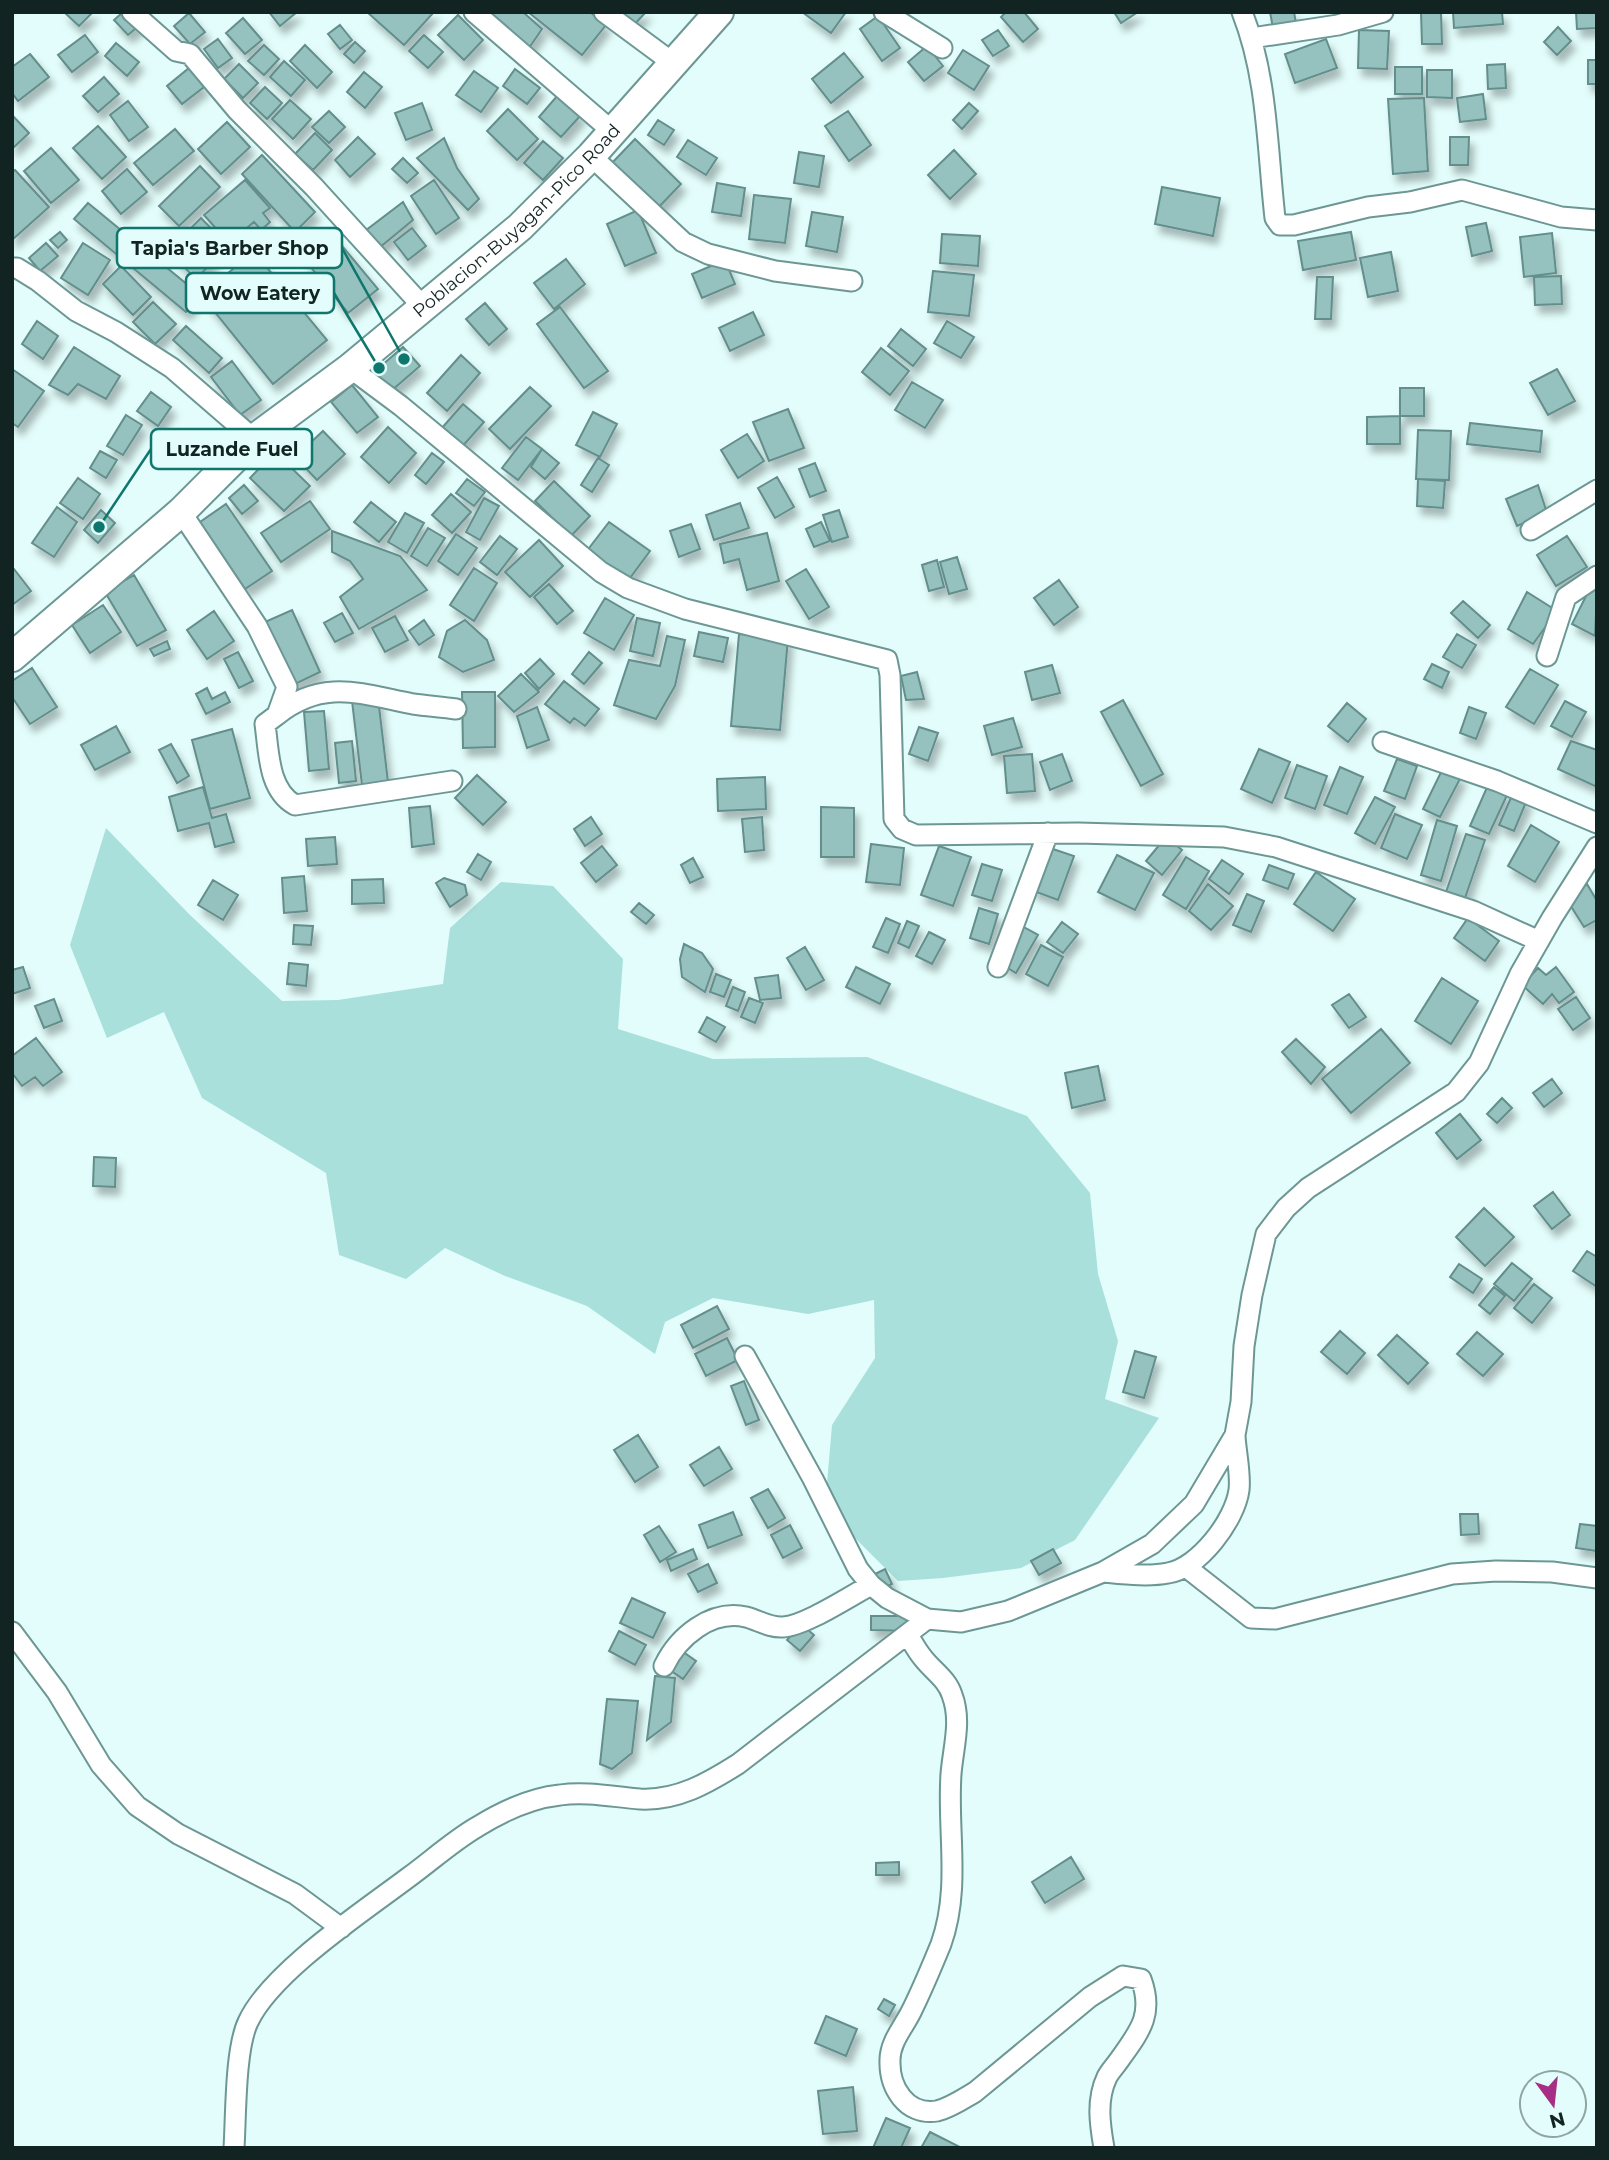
<svg xmlns="http://www.w3.org/2000/svg" width="1609" height="2160" font-family="Montserrat,sans-serif">
  <style>
    .green { fill: #a9e0db }
    .building { fill: #95c1be; stroke: #638e8b; stroke-width: 2; filter: url(#shadow) }
    .lines { fill: none; stroke-linecap: round; stroke-linejoin: round }
    .street-casing { stroke: #6c9794; stroke-width: 23 }
    .secondary-casing { stroke: #6c9794; stroke-width: 32 }
    .street { stroke: #fff; stroke-width: 19 }
    .secondary { stroke: #fff; stroke-width: 28 }
    .labels { text-anchor: middle; dominant-baseline: central; stroke-width: 7; stroke-linejoin: round; paint-order: stroke }
    .street-label { font-size: 18px; fill: #122422; stroke: #e2fdfb }
    .leader { fill: none; stroke: #0f766e; stroke-width: 2.5 }
    .callout-dot { fill: #0f766e; stroke: #e2fdfb; stroke-width: 2.5 }
    .callout { fill: #e2fdfb; stroke: #0f766e; stroke-width: 2.5 }
    .callout-label { font-size: 19px; text-anchor: middle; font-weight: bold; fill: #122422 }
  </style>
  <defs>
    <filter id="shadow"><feDropShadow dx="4.5" dy="8" stdDeviation="3.5" flood-color="#0004"/></filter>
  </defs>
  <rect width="100%" height="100%" fill="#e2fdfb"/>
  <path class="green" d="M106,828L189,914L282,1001L338,1000L443,984L450,928L501,882L553,886L623,959L618,1029L713,1059L867,1057L1027,1116L1090,1193L1098,1274L1118,1341L1105,1399L1159,1418L1075,1540L1021,1568L943,1578L898,1581L853,1536L826,1495L832,1425L875,1358L874,1300L808,1314L713,1298L665,1322L655,1354L587,1306L505,1276L445,1248L406,1279L339,1255L326,1173L202,1098L164,1012L107,1038L70,945Z"/>
  <path class="building" d="M64,12H93L79,26Z
    M123,12L140,25L128,35L114,20Z
    M269,12H297L280,26Z
    M367,12H434L404,45Z
    M481,12H523L542,29L527,51Z
    M528,12H590L606,25L582,55Z
    M615,12H646L632,27Z
    M802,12H846L831,33Z
    M1006,12H1024L1038,29L1023,42L1001,17Z
    M1114,12H1138L1121,23Z
    M1270,12H1294L1296,23L1273,28Z
    M1421,12H1441L1442,44H1422Z
    M1453,12H1502L1503,24L1454,28Z
    M1576,12H1597V28L1577,29Z
    M189,13L205,32L190,44L174,26Z
    M458,15L483,40L464,60L438,35Z
    M878,16L900,48L882,61L860,29Z
    M243,18L262,40L245,54L226,33Z
    M340,25L352,40L340,49L328,34Z
    M1558,27L1571,41L1557,55L1544,42Z
    M998,30L1009,46L993,56L982,40Z
    M1359,30L1389,31L1387,69L1358,68Z
    M85,35L98,52L72,72L58,55Z
    M424,35L443,52L428,68L409,51Z
    M218,39L232,58L218,68L204,49Z
    M1326,39L1337,68L1295,83L1285,54Z
    M355,42L365,51L354,63L344,54Z
    M116,43L139,62L127,76L105,56Z
    M264,45L279,59L264,75L248,61Z
    M305,45L332,72L317,88L290,61Z
    M927,46L943,66L924,81L908,62Z
    M963,50L989,66L974,90L948,73Z
    M844,53L863,77L831,103L812,79Z
    M30,54L49,77L18,101L12,93V67Z
    M1588,60H1597V84H1588Z
    M284,61L305,80L291,96L270,77Z
    M239,64L258,83L243,98L224,79Z
    M1505,64L1506,88L1488,89L1487,65Z
    M1395,67H1422V94H1395Z
    M189,68L204,87L182,104L167,86Z
    M515,69L540,88L527,104L503,86Z
    M1427,70H1452V98L1427,97Z
    M474,71L498,88L481,112L456,95Z
    M364,72L382,87L365,108L347,92Z
    M104,77L119,94L98,112L83,96Z
    M265,87L282,103L267,119L250,103Z
    M1483,94L1486,119L1460,122L1457,98Z
    M558,95L581,115L561,137L539,117Z
    M1424,98L1428,171L1393,174L1388,99Z
    M290,100L311,119L293,139L272,119Z
    M128,101L148,127L129,141L110,115Z
    M422,103L432,130L406,140L395,113Z
    M969,103L978,111L962,129L953,120Z
    M508,109L538,139L517,160L487,131Z
    M329,111L345,127L329,143L312,127Z
    M848,111L871,145L849,161L825,126Z
    M12,115L29,133L13,148L12,147Z
    M658,120L674,130L664,145L648,135Z
    M227,122L250,147L221,174L198,149Z
    M98,126L126,157L102,179L73,148Z
    M175,129L194,151L153,185L134,163Z
    M315,133L332,150L313,170L295,154Z
    M358,137L375,154L350,177L335,160Z
    M1450,137H1469L1468,165H1450Z
    M444,138L457,168L479,199L468,210L417,158Z
    M635,139L681,184L656,210L610,165Z
    M688,140L717,158L706,175L677,157Z
    M543,141L563,158L543,180L524,163Z
    M51,148L79,180L51,203L24,171Z
    M954,150L976,174L950,199L928,175Z
    M799,152L824,156L819,187L794,183Z
    M262,155L315,212L295,232L242,174Z
    M403,158L418,173L407,183L392,169Z
    M200,166L220,187L179,226L159,206Z
    M127,169L147,192L121,214L102,191Z
    M15,170L49,207L12,240V172Z
    M245,180L270,208L263,213L270,222L261,230L254,222L229,243L204,215Z
    M434,180L459,218L436,234L411,196Z
    M717,183L745,188L741,216L712,212Z
    M1162,187L1220,198L1213,236L1155,224Z
    M754,195L791,199L785,243L749,239Z
    M403,202L413,220L379,248L365,231Z
    M88,203L200,295L186,312L74,219Z
    M638,210L656,253L625,266L607,224Z
    M812,212L843,217L837,252L806,246Z
    M201,218L228,246L196,279L168,251Z
    M1486,223L1492,251L1472,256L1466,227Z
    M412,228L426,246L408,260L394,242Z
    M60,232L67,240L58,248L50,240Z
    M1351,232L1356,260L1303,270L1298,241Z
    M1552,233L1556,273L1524,277L1520,237Z
    M942,234L980,236L978,266L940,263Z
    M333,235L378,289L348,313L304,259Z
    M46,243L58,256L40,271L29,258Z
    M83,243L110,260L88,295L61,278Z
    M254,252L327,340L273,384L201,295Z
    M1391,252L1398,291L1368,297L1360,258Z
    M566,259L585,284L554,309L534,283Z
    M725,260L735,284L702,298L692,274Z
    M121,266L151,297L133,315L103,284Z
    M933,271L974,275L969,316L928,312Z
    M1561,276L1562,304L1535,305L1534,277Z
    M1317,277H1333L1331,319H1315Z
    M153,302L176,324L155,344L133,322Z
    M485,303L507,329L489,345L466,319Z
    M560,307L608,371L584,388L537,324Z
    M753,312L764,335L730,351L719,328Z
    M37,321L58,336L43,359L22,344Z
    M947,321L974,337L961,358L934,343Z
    M186,326L222,358L209,373L173,340Z
    M901,329L926,349L913,366L888,346Z
    M74,347L120,376L106,399L78,384L68,395L49,385Z
    M403,347L420,366L391,391L374,372Z
    M881,348L909,371L890,395L862,372Z
    M461,355L480,373L447,411L427,393Z
    M232,361L261,400L240,415L211,377Z
    M12,369L44,391L18,427L12,423Z
    M1557,369L1575,401L1548,415L1530,383Z
    M912,382L943,400L925,428L895,410Z
    M352,385L378,417L357,433L331,402Z
    M530,387L551,406L510,449L489,429Z
    M1400,388H1424V416H1400Z
    M151,392L171,407L158,426L137,411Z
    M463,404L484,422L461,448L441,429Z
    M788,409L804,448L769,461L753,422Z
    M593,412L617,424L600,457L576,445Z
    M126,415L142,425L123,455L107,446Z
    M1400,416V444H1367V417Z
    M1470,423L1542,431L1540,452L1467,444Z
    M388,427L416,453L389,483L361,457Z
    M1418,430L1451,431L1449,480L1416,479Z
    M323,431L345,454L317,480L295,457Z
    M747,434L764,461L738,478L721,450Z
    M526,437L542,449L518,480L502,468Z
    M542,449L559,463L545,479L531,467Z
    M100,451L117,460L106,478L90,468Z
    M275,452L310,486L284,511L250,478Z
    M432,453L444,462L426,484L415,475Z
    M598,458L609,465L592,492L581,485Z
    M815,463L826,491L810,497L799,469Z
    M777,477L794,507L775,518L758,488Z
    M78,478L100,494L83,519L60,503Z
    M467,479L485,492L474,506L456,493Z
    M1418,479L1445,481L1443,508L1417,506Z
    M554,481L590,516L571,536L535,501Z
    M244,485L258,501L242,514L229,498Z
    M1538,485L1547,513L1517,526L1506,499Z
    M451,494L471,512L452,533L432,515Z
    M484,498L499,506L480,540L466,532Z
    M310,501L330,529L281,562L261,533Z
    M371,502L396,522L379,542L354,522Z
    M740,503L749,528L714,540L706,515Z
    M226,504L272,571L245,589L200,522Z
    M57,507L77,522L54,557L32,543Z
    M101,510L115,523L98,543L84,530Z
    M839,510L848,537L832,542L823,515Z
    M405,513L424,523L407,553L388,542Z
    M609,522L650,551L627,582L586,552Z
    M821,522L830,541L814,547L806,529Z
    M691,524L700,549L679,557L670,531Z
    M428,528L445,538L427,566L411,556Z
    M332,531L400,556L427,590L359,629L340,597L363,579L350,561L332,552Z
    M767,533L779,581L747,590L739,559L724,563L720,544Z
    M456,534L477,548L458,575L438,561Z
    M500,536L517,549L497,575L480,562Z
    M1567,536L1587,567L1556,586L1537,555Z
    M539,540L563,566L530,597L505,572Z
    M957,557L967,589L949,594L940,562Z
    M937,560L944,587L929,591L922,565Z
    M474,568L497,583L474,621L450,605Z
    M14,569L31,591L12,605V570Z
    M806,569L829,607L809,619L786,581Z
    M134,575L166,630L137,646L105,592Z
    M1059,580L1078,607L1054,625L1034,598Z
    M549,584L573,611L557,624L534,597Z
    M1590,588L1597,591L1595,636L1572,624Z
    M1527,592L1557,611L1533,644L1508,629Z
    M605,598L634,615L614,650L584,633Z
    M1463,601L1490,625L1478,638L1451,613Z
    M103,605L121,632L90,653L72,625Z
    M292,610L320,672L293,685L265,622Z
    M214,611L234,641L207,659L187,630Z
    M342,613L353,633L335,642L324,623Z
    M395,616L408,640L385,652L372,628Z
    M637,618L660,623L653,656L630,651Z
    M424,620L434,635L419,645L409,631Z
    M465,620L487,640L494,660L463,672L439,657L447,631Z
    M699,632L728,638L723,662L694,656Z
    M739,634L788,638L780,730L731,726Z
    M1457,634L1476,645L1462,668L1443,657Z
    M667,636L685,640L675,686L656,719L614,705L629,660L660,666Z
    M167,641L170,649L154,656L150,649Z
    M238,652L253,681L239,688L224,659Z
    M589,652L602,663L584,684L572,674Z
    M540,659L554,674L539,689L525,673Z
    M1432,664L1449,672L1442,688L1424,679Z
    M1052,665L1060,693L1032,700L1025,672Z
    M32,668L57,707L30,724L12,697V681Z
    M1530,669L1558,685L1534,724L1506,707Z
    M917,672L924,699L906,700L901,676Z
    M521,674L539,692L514,712L498,696Z
    M564,681L599,709L585,726L574,718L570,723L545,704Z
    M207,688L212,699L225,692L230,702L206,714L196,694Z
    M462,692H495V747L463,748Z
    M378,698L388,782L362,785L352,701Z
    M1123,700L1163,774L1141,786L1101,712Z
    M1565,701L1586,712L1572,737L1551,726Z
    M1347,703L1366,719L1348,742L1328,726Z
    M537,707L549,740L527,748L517,716Z
    M1469,707L1486,713L1476,739L1460,733Z
    M324,711L329,769L309,771L304,712Z
    M1013,718L1022,747L992,755L984,726Z
    M116,726L130,752L95,770L81,745Z
    M919,727L938,733L928,761L909,754Z
    M232,729L250,798L210,809L192,740Z
    M352,741L356,781L339,783L335,743Z
    M1571,741L1597,750V787L1558,769Z
    M171,744L189,776L177,783L159,750Z
    M1259,749L1290,762L1272,803L1241,789Z
    M1032,754L1035,791L1007,793L1004,756Z
    M1062,754L1072,781L1050,790L1040,762Z
    M1397,759L1417,766L1405,799L1384,791Z
    M1297,765L1327,776L1315,809L1285,798Z
    M1340,767L1363,777L1347,814L1324,805Z
    M1443,768L1461,777L1440,817L1423,809Z
    M477,775L506,802L483,825L455,798Z
    M765,777L766,809L718,811L717,779Z
    M1488,785L1508,793L1489,834L1470,826Z
    M203,787L212,818L226,814L234,842L215,847L209,823L178,831L169,797Z
    M1513,793L1527,800L1514,831L1499,825Z
    M1375,797L1395,807L1375,844L1355,833Z
    M430,806L434,844L412,847L409,808Z
    M821,807L854,808V857H821Z
    M1395,814L1422,825L1407,859L1381,848Z
    M591,817L602,834L585,846L574,829Z
    M762,817L764,850L745,852L742,819Z
    M1437,820L1457,826L1441,881L1421,875Z
    M1531,825L1559,842L1535,882L1508,866Z
    M1466,834L1485,840L1465,898L1446,892Z
    M335,837L337,864L308,866L306,839Z
    M1166,837L1182,850L1162,875L1146,861Z
    M871,844L904,848L900,885L866,882Z
    M602,846L617,865L596,882L581,863Z
    M939,846L971,857L953,906L921,895Z
    M1047,847L1074,856L1058,900L1031,890Z
    M478,854L491,862L481,880L467,872Z
    M1117,855L1154,873L1135,910L1098,892Z
    M1186,857L1209,871L1186,909L1163,895Z
    M693,858L703,877L690,883L681,865Z
    M1222,860L1243,874L1229,894L1209,879Z
    M982,864L1002,870L992,901L972,895Z
    M1269,865L1294,874L1288,889L1263,880Z
    M1316,872L1355,899L1333,931L1294,904Z
    M304,876L307,911L284,913L282,878Z
    M444,878L465,885L467,895L450,907L436,883Z
    M383,879L384,903L352,904V880Z
    M213,880L238,895L223,920L198,905Z
    M1208,884L1233,906L1211,930L1189,911Z
    M1587,884L1597,901V920L1584,927L1567,900Z
    M1247,894L1264,901L1251,932L1233,925Z
    M639,903L654,915L646,924L631,912Z
    M979,908L998,914L989,944L970,938Z
    M886,918L900,924L888,953L873,947Z
    M1468,918L1499,941L1485,961L1454,938Z
    M907,921L919,926L909,948L898,943Z
    M1062,922L1078,934L1063,953L1047,942Z
    M294,925L313,926L311,945L293,944Z
    M1022,926L1038,935L1016,973L1001,964Z
    M929,932L945,940L932,964L916,956Z
    M684,944L702,953L713,969L705,992L682,977L680,959Z
    M1041,945L1063,957L1048,986L1026,974Z
    M805,947L824,980L806,990L787,958Z
    M289,963L308,965L306,986L287,984Z
    M23,967L30,988L12,994V970Z
    M856,967L890,984L880,1004L846,987Z
    M1556,967L1574,992L1559,1003L1552,994L1543,1004L1522,985L1538,968L1546,975Z
    M716,974L731,980L724,997L710,992Z
    M778,975L781,998L760,1000L755,978Z
    M1442,978L1478,1001L1451,1044L1415,1021Z
    M733,987L745,992L738,1011L726,1006Z
    M1349,994L1366,1017L1349,1028L1332,1005Z
    M1576,997L1590,1018L1573,1030L1558,1009Z
    M749,998L763,1003L755,1023L741,1017Z
    M54,999L62,1021L44,1028L35,1006Z
    M707,1017L725,1027L716,1042L699,1032Z
    M1381,1029L1410,1063L1351,1113L1322,1079Z
    M36,1038L62,1072L43,1086L35,1077L22,1086L12,1073V1056Z
    M1296,1039L1325,1067L1311,1084L1282,1052Z
    M1098,1066L1105,1100L1072,1108L1065,1073Z
    M1552,1079L1562,1093L1544,1107L1533,1093Z
    M1502,1098L1512,1108L1497,1123L1487,1114Z
    M1460,1114L1481,1140L1457,1159L1436,1133Z
    M94,1157L116,1158L115,1187L93,1186Z
    M1553,1192L1570,1215L1552,1229L1534,1206Z
    M1484,1208L1514,1237L1485,1266L1456,1237Z
    M1587,1251L1597,1257V1287L1573,1271Z
    M1512,1263L1532,1279L1514,1301L1494,1284Z
    M1459,1264L1482,1279L1473,1293L1450,1277Z
    M1534,1284L1552,1298L1532,1323L1514,1308Z
    M1494,1287L1505,1296L1490,1314L1479,1305Z
    M717,1306L729,1329L693,1348L681,1325Z
    M1340,1331L1365,1353L1347,1374L1321,1352Z
    M1477,1332L1503,1354L1483,1376L1457,1354Z
    M1397,1335L1428,1363L1408,1384L1378,1355Z
    M727,1338L738,1360L706,1376L695,1354Z
    M1135,1351L1156,1357L1144,1398L1123,1392Z
    M744,1381L759,1420L746,1425L731,1386Z
    M638,1435L658,1467L635,1482L614,1450Z
    M719,1447L732,1469L704,1486L690,1465Z
    M768,1489L785,1518L768,1528L751,1498Z
    M733,1512L742,1535L708,1548L699,1525Z
    M1460,1514H1478L1479,1534L1461,1535Z
    M1580,1524L1597,1526V1551L1576,1548Z
    M790,1525L802,1548L783,1558L771,1535Z
    M659,1526L676,1552L660,1562L644,1535Z
    M693,1549L697,1559L671,1571L667,1560Z
    M1053,1549L1061,1563L1039,1575L1031,1561Z
    M708,1564L717,1583L698,1592L688,1574Z
    M885,1569L892,1584L880,1590L873,1575Z
    M632,1598L665,1613L653,1638L620,1623Z
    M871,1616H910V1631L871,1630Z
    M801,1624L814,1635L800,1651L787,1640Z
    M619,1631L646,1645L635,1665L609,1651Z
    M679,1649L696,1661L683,1679L667,1668Z
    M655,1676L675,1678L671,1722L647,1740Z
    M607,1699L638,1701L632,1753L612,1769L600,1764Z
    M1071,1857L1084,1879L1045,1903L1032,1882Z
    M899,1862V1875H876V1863Z
    M884,1999L895,2005L889,2016L878,2009Z
    M826,2016L857,2029L846,2056L815,2043Z
    M853,2087L857,2131L823,2134L818,2091Z
    M886,2118L910,2128L901,2148H873Z
    M930,2132L960,2147V2148H921Z"/>
  <g class="lines">
    <defs>
      <path id="street" d="M132,12L176,51L190,54L237,110L314,187L424,308
        M474,12L612,131
        M604,12L673,63
        M884,12L942,48
        M1242,12C1268,78 1267,148 1275,218L1280,225H1294L1368,207L1410,202L1462,190L1561,217L1597,220
        M1252,38L1338,25L1383,12
        M591,156L683,242L708,254L775,271L852,281
        M12,268H17L38,281L76,311L116,332L172,368L254,439
        M350,368L401,406L601,572L628,588L685,609L887,660L890,675L894,819L902,829L916,835L1078,833L1224,837L1276,847L1473,911L1539,941
        M181,512L257,626L287,687L277,715L265,724C269,752 268,790 295,805L452,781
        M1531,530L1597,490
        M1547,656L1566,597L1597,576
        M277,715C323,678 361,694 413,704C427,706 442,707 456,709
        M1383,742L1497,781L1597,823
        M998,967L1048,833
        M745,1356L813,1479L858,1569L871,1585L887,1598L927,1619
        M1186,1567L1251,1618L1275,1619L1452,1574L1496,1571L1552,1572L1597,1578
        M1103,1572C1124,1574 1148,1577 1168,1573C1199,1568 1235,1520 1239,1490C1241,1474 1236,1453 1235,1436
        M12,1632L57,1692L101,1765L137,1806L178,1834L295,1894L341,1928
        M908,1635C913,1643 917,1651 923,1658C933,1671 947,1679 952,1695C962,1721 953,1748 951,1774C947,1831 961,1888 941,1944C932,1966 922,1990 911,2012C903,2028 890,2042 890,2060C889,2087 906,2116 937,2111C950,2108 963,2099 975,2092L1090,1997L1123,1976L1141,1979C1154,2014 1140,2031 1120,2059C1116,2065 1110,2071 1107,2077C1096,2100 1100,2125 1104,2148
        M664,1666C678,1637 711,1609 746,1617C758,1620 770,1628 783,1627C805,1626 850,1596 871,1585
        M234,2148C236,2116 235,2049 248,2022C271,1972 364,1911 409,1877C431,1861 453,1841 477,1827C501,1812 532,1798 560,1795C586,1791 614,1797 640,1799C677,1801 708,1783 738,1764L927,1619L961,1622L1008,1611L1103,1572L1152,1544L1194,1504L1235,1435L1241,1402L1244,1346L1252,1295L1266,1234L1286,1208L1308,1188L1456,1092L1479,1063L1520,974L1552,918L1597,847"/>
      <g id="secondary">
        <path id="s1" d="M12,657L181,512L254,439L350,368L520,227L591,156L719,12"/>
      </g>
    </defs>
    <use href="#street" class="street-casing"/>
    <use href="#secondary" class="secondary-casing"/>
    <use href="#street" class="street"/>
    <use href="#secondary" class="secondary"/>
  </g>
  <g class="labels">
    <g class="street-label">
      <text stroke="none"><textPath href="#s1" startOffset="668">Poblacion-Buyagan-Pico Road</textPath></text>
    </g>
  </g>
  <path class="leader" d="M404 359L342 248M379 368L334 293M99 527L151 449"/>
  <g class="callout-dot">
    <circle cx="404" cy="359" r="7"/>
    <circle cx="379" cy="368" r="7"/>
    <circle cx="99" cy="527" r="7"/>
  </g>
  <g class="callout">
    <rect x="117" y="228" width="225" height="40" rx="7"/>
    <rect x="186" y="273" width="148" height="40" rx="7"/>
    <rect x="151" y="429" width="161" height="40" rx="7"/>
  </g>
  <g class="callout-label">
    <text x="230" y="255">Tapia's Barber Shop</text>
    <text x="260" y="300">Wow Eatery</text>
    <text x="232" y="456">Luzande Fuel</text>
  </g>
  <rect width="1609" height="2160" fill="none" stroke="#122422" stroke-width="28"/>
  <g transform="translate(1553 2104) rotate(165)"><circle r="33" fill="#e2fdfb" stroke="#8fa6a4" stroke-width="2"/>
  <path d="M0-5L12 26L0 18L-12 26Z" fill="#a62f85"/>
  <text y="-10" font-size="19" font-weight="bold" text-anchor="middle" fill="#122422">N</text>
  </g>
</svg>
